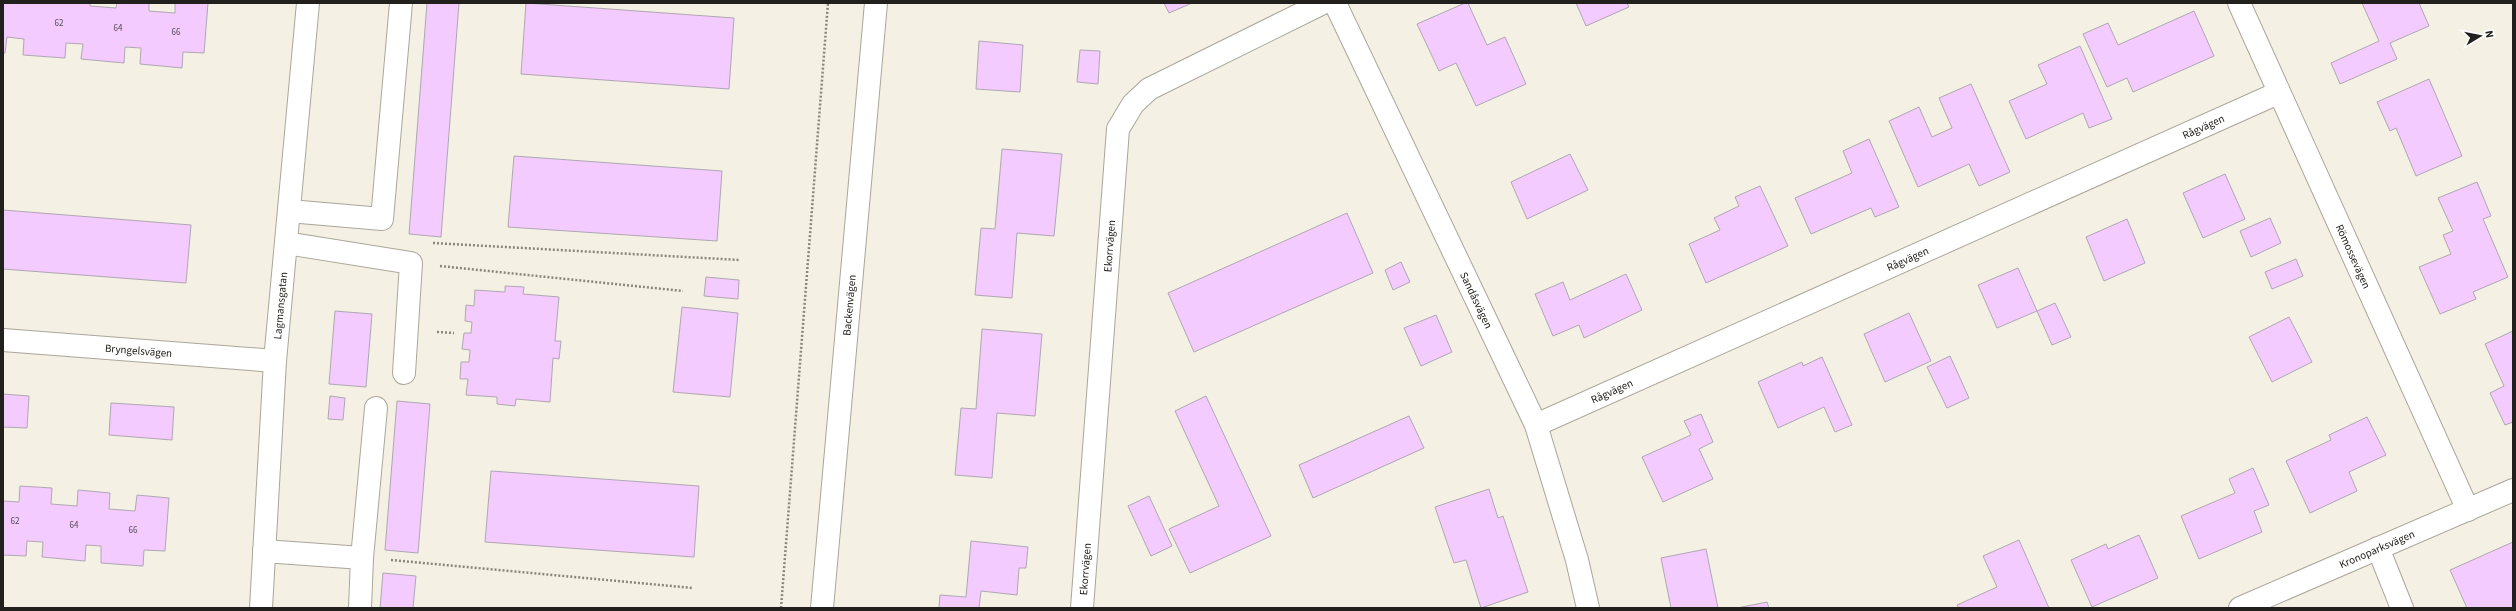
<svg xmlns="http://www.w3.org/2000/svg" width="2516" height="611" font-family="'Source Sans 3',sans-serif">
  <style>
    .building { fill: #f3cbfe; stroke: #b0a7b2 }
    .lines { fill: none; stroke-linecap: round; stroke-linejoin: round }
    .minor-casing { stroke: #aaa69a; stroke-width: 24 }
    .path { stroke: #89867e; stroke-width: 2.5; stroke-dasharray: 2 2; stroke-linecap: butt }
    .minor { stroke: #fff; stroke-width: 22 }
    .labels { text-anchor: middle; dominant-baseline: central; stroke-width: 3; stroke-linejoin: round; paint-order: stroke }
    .number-label { font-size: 9px; fill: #564b54 }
    .street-label { font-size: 11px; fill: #22201c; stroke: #fff }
  </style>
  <rect width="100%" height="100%" fill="#f4f0e3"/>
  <path class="building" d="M3,3H90V6L116,8L117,3H149V11L175,13V3H208L204,53L183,52L182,68L140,64L141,48L125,47L124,63L81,59L83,44L66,43L65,58L23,55L24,39L7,37L5,53H3Z
    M427,3H459L441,237L409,234Z
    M526,3L734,18L729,89L521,74Z
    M1164,3H1192L1169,13Z
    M1465,3H1468L1487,45L1505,37L1526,84L1476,106L1456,63L1439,71L1417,24Z
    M1576,3H1627L1629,7L1586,26Z
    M2362,3H2419L2429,26L2390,43L2397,59L2340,84L2331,63L2379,41Z
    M2194,11L2214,56L2133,92L2127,78L2107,87L2083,34L2108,23L2118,45Z
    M979,41L1023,45L1020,92L976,89Z
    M2080,46L2112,119L2089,128L2083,113L2026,139L2009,101L2047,84L2038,65Z
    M1080,50L1100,51L1098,84L1077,82Z
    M2429,79L2462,156L2416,176L2396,128L2390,131L2377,102Z
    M1971,84L2010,172L1979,186L1969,164L1918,187L1889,121L1919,107L1932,137L1952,128L1939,98Z
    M1869,139L1899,207L1875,217L1871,208L1811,234L1795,198L1852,173L1843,151Z
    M1002,149L1062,154L1054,236L1017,233L1012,298L975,295L981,228L995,229Z
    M1570,154L1588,190L1527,219L1511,182Z
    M514,156L722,171L717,241L508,227Z
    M2225,174L2245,219L2203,238L2183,193Z
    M2477,182L2491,216L2483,219L2508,277L2473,292L2476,299L2440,314L2419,267L2451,254L2443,235L2453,231L2438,198Z
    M1760,186L1788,246L1706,283L1689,244L1720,230L1714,218L1739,206L1735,197Z
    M3,210L191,225L186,283L3,269Z
    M1347,213L1373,273L1194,352L1168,293Z
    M2270,218L2281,243L2251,257L2240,231Z
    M2127,219L2145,263L2104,281L2086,237Z
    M2296,259L2303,276L2272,289L2265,272Z
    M1401,262L1410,282L1393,290L1385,270Z
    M2018,268L2037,311L1997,328L1978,285Z
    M1626,274L1642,310L1584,338L1579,325L1553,336L1535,294L1563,282L1570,300Z
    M706,277L739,280L738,299L704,296Z
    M505,286L524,287L523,294L559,297L555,341H561L559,359L553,358L550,402L516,399L515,406L497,404V397L466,395L468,379H460L461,362H469L470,350L462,349L464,333H471L472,322L465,321L466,305L474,306L475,290L505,292Z
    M2055,303L2071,337L2052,345L2037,311Z
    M682,307L738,313L730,397L673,392Z
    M335,311L372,314L366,387L329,384Z
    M1909,313L1931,361L1885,382L1864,334Z
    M1436,315L1452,352L1421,366L1404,328Z
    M2289,317L2312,362L2272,382L2249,337Z
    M982,329L1042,334L1035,416L997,413L992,478L955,475L961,408L976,409Z
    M2513,331V422L2505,425L2490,393L2504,386L2485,344Z
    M1950,356L1969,398L1947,408L1927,367Z
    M1822,357L1852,425L1835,432L1824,407L1778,428L1758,382L1802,362L1803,366Z
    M3,394L29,396L27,428L3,427Z
    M330,396L345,398L343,420L328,419Z
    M1206,396L1271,536L1190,573L1169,529L1219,506L1175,411Z
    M397,401L430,404L418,553L385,550Z
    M111,403L174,407L172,440L109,435Z
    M1701,414L1713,442L1699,449L1713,479L1663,502L1642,457L1691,435L1684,421Z
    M1409,416L1424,448L1313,498L1299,465Z
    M2367,417L2386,455L2349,472L2357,491L2310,513L2286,461L2331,440L2329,435Z
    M2253,468L2269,505L2254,511L2262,532L2199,559L2181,516L2235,493L2229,479Z
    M491,471L699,486L694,557L485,542Z
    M20,486L52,488L51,504L77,506L78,490L110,493L109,509L135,511L137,495L169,498L165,551L144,550L143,566L101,563V546L86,545L85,561L42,557L43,542L27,541L26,556L3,555V501L19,502Z
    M1489,489L1498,518L1503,516L1528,592L1481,608L1466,560L1454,563L1435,507Z
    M1149,496L1172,546L1151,556L1128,506Z
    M2139,535L2158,578L2092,607L2071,560L2106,544L2108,549Z
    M2019,540L2049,608H1959L1957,605L1997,587L1983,556Z
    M971,541L1028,547L1026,568H1019L1017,595L981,591L979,608H939L940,595L966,597Z
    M2513,542V608H2467L2450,570Z
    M1706,549L1718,608H1671L1661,558Z
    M383,573L416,576L413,608H380Z
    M1767,602L1769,608H1737Z"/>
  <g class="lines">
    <defs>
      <g id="minor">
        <path id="s1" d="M1335,3L1536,425L1577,560L1588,608"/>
        <path id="s2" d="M2239,3L2468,510"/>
        <path d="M289,211L382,219L401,3"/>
        <path d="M286,243L411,263L404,373"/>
        <path id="s3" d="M3,340L275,361"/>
        <path id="s4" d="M1536,425L2278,93"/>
        <path d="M2378,548L2402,608"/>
        <path d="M264,551L362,558L360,608"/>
        <path d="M362,558L376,408"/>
        <path id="s5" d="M261,608L275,361L308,3"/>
        <path id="s6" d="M822,608L876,3"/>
        <path id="s7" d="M1082,608L1118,129L1133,104L1149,89L1323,3"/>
        <path id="s8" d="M2240,608L2513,490"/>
      </g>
    </defs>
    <use href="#minor" class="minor-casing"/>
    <path class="path" d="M433,243L740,260
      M440,266L683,291
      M437,332L454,333
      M391,560L693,588
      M781,608L828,3"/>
    <use href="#minor" class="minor"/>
  </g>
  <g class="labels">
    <g class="number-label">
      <text x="59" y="23">62</text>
      <text x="118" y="28">64</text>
      <text x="176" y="32">66</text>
      <text x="15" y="521">62</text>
      <text x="74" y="525">64</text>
      <text x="133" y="530">66</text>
    </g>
    <g class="street-label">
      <text stroke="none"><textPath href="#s4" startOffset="731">Rågvägen</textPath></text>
      <text stroke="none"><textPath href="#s7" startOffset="363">Ekorrvägen</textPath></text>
      <text stroke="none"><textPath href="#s2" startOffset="278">Römossevägen</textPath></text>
      <text stroke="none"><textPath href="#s4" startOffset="407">Rågvägen</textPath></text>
      <text stroke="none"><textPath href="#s1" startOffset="329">Sandåsvägen</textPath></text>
      <text stroke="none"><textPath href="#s5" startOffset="303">Lagmansgatan</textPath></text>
      <text stroke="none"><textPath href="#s6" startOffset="304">Backenvägen</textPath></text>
      <text stroke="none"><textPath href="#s3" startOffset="136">Bryngelsvägen</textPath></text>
      <text stroke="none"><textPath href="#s4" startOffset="83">Rågvägen</textPath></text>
      <text stroke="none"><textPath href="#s8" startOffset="149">Kronoparksvägen</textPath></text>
      <text stroke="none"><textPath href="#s7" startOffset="39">Ekorrvägen</textPath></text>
    </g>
  </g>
  <rect width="2516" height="611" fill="none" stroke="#22201c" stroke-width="8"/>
  <g transform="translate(2480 36) rotate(80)" stroke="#ffffff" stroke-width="3" paint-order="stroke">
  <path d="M0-3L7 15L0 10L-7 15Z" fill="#22201c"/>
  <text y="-6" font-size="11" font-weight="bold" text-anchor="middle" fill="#22201c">N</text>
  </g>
</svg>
